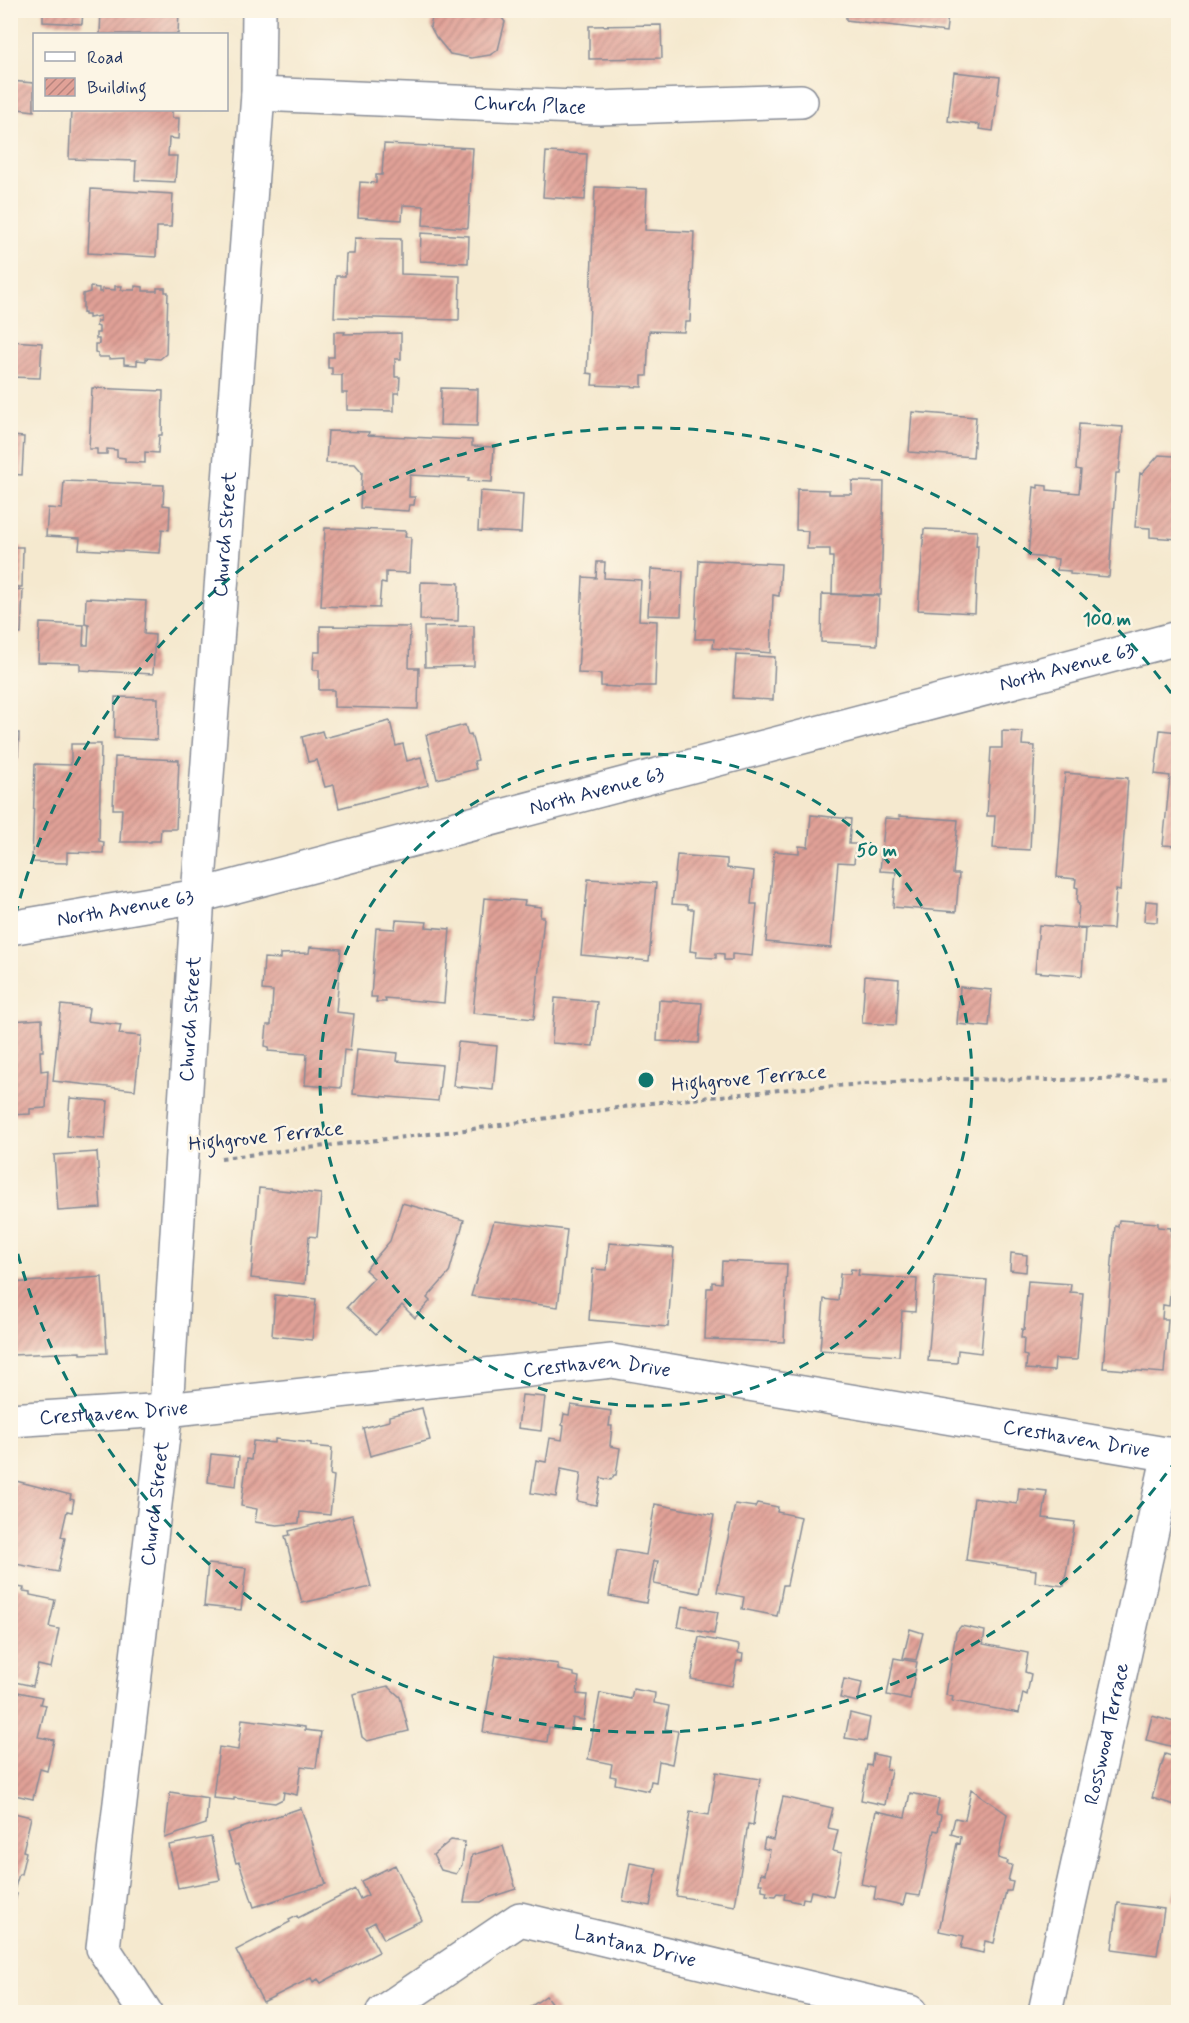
<svg xmlns="http://www.w3.org/2000/svg" width="1189" height="2023" font-family="Mynerve,sans-serif">
  <style>
    .building { fill: url(#building-hatch) }
    .lines { fill: none; stroke-linecap: round; stroke-linejoin: round }
    .minor-casing { stroke: #888c96; stroke-width: 36 }
    .path { stroke: #888c96; stroke-width: 4; stroke-dasharray: 4.5 4.5; stroke-linecap: butt }
    .minor { stroke: #fff; stroke-width: 33 }
    .ring { fill: none; stroke: #0f766e; stroke-width: 3; stroke-dasharray: 10 8 }
    .labels { text-anchor: middle; dominant-baseline: central; stroke-width: 5; stroke-linejoin: round; paint-order: stroke }
    .street-label { font-size: 20px; fill: #1b2f5e; stroke: #fcf5e5 }
    .centre { fill: #0f766e; stroke: #fcf5e5; stroke-width: 3 }
    .ring-label { font-size: 18px; text-anchor: middle; font-weight: bold; fill: #0f766e; stroke: #fcf5e5; stroke-width: 5; stroke-linejoin: round; paint-order: stroke }
  </style>
  <defs>
    <pattern id="building-hatch" width="6" height="6" patternUnits="userSpaceOnUse" patternTransform="scale(1.5)"><rect width="6" height="6" fill="#e1a197"/><path d="M-1 1l2-2M0 6l6-6M5 7l2-2" fill="none" stroke="#b6847e"/></pattern>
  </defs>
  <rect width="100%" height="100%" fill="#fcf5e5"/>
  <filter id="ink" filterUnits="userSpaceOnUse"><feTurbulence type="fractalNoise" baseFrequency=".0167" numOctaves="2"/><feDisplacementMap in="SourceGraphic" scale="12" xChannelSelector="R" yChannelSelector="G"/><feConvolveMatrix kernelMatrix="1 2 1 2 8 2 1 2 1" color-interpolation-filters="sRGB"/></filter>
  <filter id="wash" filterUnits="userSpaceOnUse"><feTurbulence type="fractalNoise" baseFrequency=".008" numOctaves="4" result="noise"/><feDisplacementMap in="SourceGraphic" scale="24" xChannelSelector="R" yChannelSelector="G"/><feGaussianBlur stdDeviation="1.35" result="paint"/><feColorMatrix in="noise" values="0 0 0 0 0 0 0 0 0 0 0 0 0 0 0 0 0 1.4 0 .05"/><feComposite in="paint" operator="in"/></filter>
  <g filter="url(#wash)">
    <rect width="100%" height="100%" fill="#f5e9cf"/>
    <g id="blocks">
      <path class="building" d="M43,10H83L82,24L43,22Z
        M101,10H179L178,34H100Z
        M434,10H496L505,22L498,50L490,55L471,58L450,54L436,37L430,26Z
        M841,10H948V15L946,32L846,20V14H841Z
        M661,25L662,58L589,59V26Z
        M954,72L1000,77L993,131L979,129L980,125L948,121Z
        M10,81L34,83V111L10,108Z
        M71,110H172V118H179L178,139L169,138L168,156H177L175,182L135,180L136,161L69,159Z
        M384,144L473,148L468,228L423,225L424,206L403,205L402,220L358,217L360,182L376,183V175H382Z
        M546,152L587,154L585,200L543,197Z
        M595,187L647,189L645,230L694,232L690,322H685L684,332L649,331L647,376H642V387L592,385L593,374L587,373Z
        M91,189L173,194L171,227H157L156,257L88,253Z
        M421,233L469,236L468,263L420,261Z
        M355,238L401,239V274L460,276L459,320L334,317L336,276H345L346,254H354Z
        M115,286H122L121,290H135V286L143,287V291H157V288H165V292H168L166,354L160,359L146,358V361L137,360V365L124,364V358L109,359V357H98V353L95,352V344H99V339H96V333H99V327L96,326L97,321H100V316L89,318V315H85V312L83,313V294L90,292V287L99,288V292H102V289L115,290Z
        M334,332H345L344,334L401,333V359H395V377H400L399,393H394V411L347,410V393H342V375H332V368H328V357H334Z
        M10,341L42,343L40,378L10,377Z
        M92,388L163,391L162,435H159L158,453L145,452V463L125,462V458L117,457V450L107,449V454H97V449H89Z
        M441,388L478,389L477,426L440,425Z
        M912,412L976,417L973,457L909,452Z
        M1079,424L1123,427L1119,473H1116L1109,577L1070,574V571L1057,570L1058,559L1028,556L1034,487L1038,488V485L1047,486V490L1079,493L1081,470L1076,469Z
        M1176,426H1178V539L1150,537V528L1135,527L1140,473L1142,474L1159,455L1174,456Z
        M328,431L369,432L368,435L472,440V446L494,447L492,482L468,481L469,478L410,475L409,497H415L414,505H409L408,511L360,508L362,472L355,464L326,463Z
        M10,436L24,437L22,475L10,474Z
        M64,481L164,485L163,505L170,506L169,530L162,529L160,553L79,549L80,538L46,536L48,508L62,509Z
        M852,481L884,482L881,595L832,594L833,557H830V549H807L808,531L796,530L797,489L829,490V494H852Z
        M480,491L523,494L521,533L478,531Z
        M325,528L406,531L405,537H411L409,573L386,572V584L381,583L379,608L321,606Z
        M924,529L977,531L976,546L978,545L975,613L918,610Z
        M10,547H23L22,587H10Z
        M699,560L781,564L779,596L773,595L771,653L713,648L714,639H695Z
        M597,562H605L604,578L641,580L639,620L657,621L655,686H636L635,688L601,686V674L578,673L583,577L596,578Z
        M651,569L683,571L681,616L648,615Z
        M421,582L459,583L458,621L420,620Z
        M10,589L23,590L21,634L10,633Z
        M822,594L879,596L877,645L821,642Z
        M86,598L146,601L144,634L155,635L153,674L80,670V663L38,662L40,623L84,625L83,645H88L89,625L85,624Z
        M320,626L410,627L409,668H419L418,709L334,707V690H319V670H313L314,652H320Z
        M474,626V666L425,667L424,627Z
        M736,655L775,657L773,700L733,698Z
        M115,697L158,698L157,740L114,738Z
        M390,721L396,746L403,744L407,761L421,757L428,785L339,808L334,785L325,787L317,760L308,762L302,737L322,731L324,738Z
        M465,725L468,735L471,734L478,760L474,761L476,769L437,779L426,735Z
        M1160,730L1178,732V846L1163,845L1170,776L1155,774Z
        M1002,731L1023,732L1022,745L1035,746L1030,850L993,848L995,816H987L991,748H1002Z
        M10,733H19L18,760H10Z
        M71,744H101L99,841L104,842L103,853L67,852V863L32,862L35,764L71,765Z
        M115,757L179,760L176,829H161L160,841H151V842H120L122,809H113Z
        M1065,773L1128,778L1120,891L1116,890L1113,929L1077,927L1079,904L1077,903L1078,888L1075,887L1076,879L1057,877Z
        M811,815L851,819L849,844H856L854,863L838,862L831,948L766,942L774,851L799,853V846L808,847Z
        M899,816L958,820L953,874H959L956,912L893,907L896,872L880,871L885,818L900,819Z
        M677,855L727,859V868L754,871L751,904H757L752,956L732,954V960H724V954L716,953V958L696,957L697,952L690,951L694,909H688V905L672,904Z
        M588,879L656,883L649,961L581,955Z
        M484,898L525,901L524,905L541,907L540,917H544L534,1019L473,1013Z
        M1146,901L1158,902L1157,922L1144,921Z
        M396,920L427,922L426,927L450,929L444,1003L385,998L386,1002H376L377,997H371L376,928L395,929Z
        M1039,925L1085,929L1082,976L1035,972Z
        M310,947L341,949L336,1012L354,1014L350,1051L344,1050L341,1088L305,1085L307,1054L268,1051L269,1047L265,1046L267,1025H271L273,991L262,990L264,958L280,959V954L309,953Z
        M865,976L899,979L896,1025L862,1023Z
        M960,987L992,990L989,1027L957,1024Z
        M555,998L597,1002L593,1046L552,1043Z
        M659,1000L702,1003L699,1043L657,1041Z
        M61,1005L89,1008L87,1021L121,1025L119,1034L141,1036L135,1090L53,1081Z
        M42,1019L43,1051H40L41,1071L48,1070L46,1108L30,1109V1114L10,1115V1021Z
        M458,1042L497,1046L493,1090L453,1086Z
        M357,1049L398,1053L397,1061L442,1065L438,1101L353,1094Z
        M70,1098L108,1101L105,1139L67,1136Z
        M97,1152L101,1208L58,1211L54,1155Z
        M259,1188L321,1194L317,1237L309,1236L305,1284L251,1278Z
        M402,1203L464,1220L449,1273L427,1298L430,1301L415,1318L402,1305L376,1334L347,1307L374,1278L365,1270L390,1241Z
        M1119,1220L1158,1223V1227L1171,1228V1236H1175L1169,1306L1163,1305L1162,1319H1168L1164,1373L1103,1368L1115,1226L1118,1227Z
        M494,1221L567,1230L558,1307L471,1296Z
        M609,1243L674,1248L668,1327L589,1320L593,1269L607,1270Z
        M1011,1253L1027,1255L1026,1272L1010,1270Z
        M722,1261L787,1264L784,1342L705,1339L707,1288H712V1282L721,1283Z
        M851,1269L859,1270L858,1275L917,1279L915,1312L902,1311L899,1356L820,1350L824,1299L838,1301L840,1274H850Z
        M935,1276L987,1280L981,1353L958,1350L957,1363L928,1361Z
        M102,1277L107,1353L80,1354V1352L12,1355L10,1283Z
        M1028,1281L1071,1284L1070,1292L1083,1293L1077,1360L1055,1359L1054,1371L1026,1369L1027,1356L1023,1355L1024,1338H1021L1022,1329L1024,1330Z
        M275,1295L316,1299L312,1340L272,1336Z
        M522,1395L545,1397L541,1431L518,1428Z
        M571,1405L611,1411L609,1426H612L610,1446L620,1448L616,1475H614L611,1480L601,1478L596,1505L577,1501L581,1473L561,1469L556,1497L531,1493L536,1460L546,1462L550,1438L562,1440L564,1426L562,1425L564,1414L569,1415Z
        M422,1408L430,1440L370,1456L363,1428L389,1421V1416Z
        M275,1439L311,1443V1446L332,1448L330,1475L334,1476L330,1515L300,1512L299,1523L277,1525L255,1522L257,1509L241,1506L247,1459L251,1460L253,1441L275,1443Z
        M211,1454L239,1457L236,1486L208,1482Z
        M16,1481L71,1495L70,1499L74,1500L72,1512L67,1511L66,1515L61,1537L65,1538L58,1572L10,1563V1483L15,1484Z
        M1019,1488L1047,1491L1043,1518L1075,1522L1064,1586L1035,1582L1036,1570L966,1560L974,1498L1017,1504Z
        M757,1503L778,1507L777,1512L801,1517L787,1585H783L777,1616L742,1609L744,1597L717,1592L735,1504L755,1507Z
        M655,1504L714,1515L700,1593L654,1584L658,1561H654L646,1603L609,1596L617,1550L646,1555Z
        M352,1515L371,1587L302,1603L285,1536L290,1535L289,1531Z
        M208,1564L246,1568L241,1610L204,1606Z
        M11,1586L24,1588L23,1591L30,1592V1595L55,1600L49,1627L59,1629L51,1668L38,1665L33,1686L10,1681Z
        M682,1606L718,1612L714,1634L678,1627Z
        M961,1626L985,1631L983,1644L1028,1653L1025,1672L1031,1674L1027,1695L1023,1693L1019,1713L952,1701L953,1697L946,1695L956,1632Z
        M910,1629L923,1633L916,1660L903,1658Z
        M699,1637L739,1645L738,1653L743,1654L742,1661H737L732,1686L691,1679Z
        M496,1655L558,1664V1670L574,1673V1676L579,1677L577,1694L587,1695L584,1720L573,1718L571,1730L549,1727L547,1742L483,1732Z
        M894,1658L917,1662L910,1700L887,1695Z
        M844,1679L862,1683L858,1702L840,1698Z
        M388,1686L400,1697L409,1731L367,1741L362,1737L353,1694Z
        M633,1689L655,1693L654,1703L669,1706L665,1729L678,1731L672,1764L659,1761L656,1782L651,1781L649,1791L615,1784L616,1777L610,1776L612,1764L588,1759L600,1693L631,1699Z
        M18,1692L42,1697L40,1704L46,1705L38,1737L54,1740L47,1771L40,1769L33,1799L10,1794V1697L17,1698Z
        M850,1713L870,1718L866,1741L845,1738Z
        M1152,1716L1178,1723V1748L1146,1740Z
        M242,1719L305,1727V1730L321,1732L316,1768L301,1766L297,1795L284,1792L283,1799L275,1803L234,1798V1800L213,1798L219,1747L238,1750Z
        M873,1754L888,1757L886,1769L891,1770L885,1805L861,1800L867,1765L871,1766Z
        M1165,1754L1178,1758V1806L1152,1798Z
        M716,1772L760,1779L753,1825L748,1824L735,1906L676,1896L690,1812L709,1815Z
        M971,1789L1007,1814L998,1858L1008,1861L1007,1864L1012,1865L1008,1881L1013,1882L1011,1891H1006L994,1943L985,1941L983,1953L961,1948L964,1936L939,1931L957,1843L960,1844L961,1837L951,1834L955,1818L965,1820Z
        M170,1792L208,1798L206,1824L165,1838Z
        M910,1793L939,1799L936,1814L941,1815L938,1831L934,1830L920,1896L906,1894L903,1905L874,1899L876,1887L861,1884L876,1811L905,1817Z
        M783,1797L833,1808L828,1828L838,1830L833,1851L842,1853L833,1896L811,1891L809,1899L803,1898L802,1903L784,1899L785,1894L777,1893L775,1896L766,1895L767,1891L762,1890V1884H759L761,1873L765,1874L770,1850L763,1848L765,1838L773,1840Z
        M301,1808L326,1884L254,1907L239,1862L236,1863L227,1833Z
        M10,1812L31,1817L23,1851L26,1852L21,1874H19L13,1894H17L14,1906L10,1905Z
        M211,1837L220,1880L178,1888L169,1845Z
        M451,1840L465,1842L462,1865L456,1874L441,1870L433,1855Z
        M503,1846L516,1889L488,1898L481,1902H464L472,1855Z
        M630,1863L657,1868L650,1906L623,1901Z
        M395,1865L422,1920L384,1939L375,1922L366,1927L379,1952L321,1983L318,1979L313,1982L311,1978L263,2002L236,1950L290,1922L289,1920L297,1916L298,1918L355,1889L360,1899L368,1895L361,1881Z
        M1178,1880V1901L1172,1900Z
        M1118,1903L1164,1909L1157,1955L1112,1949Z
        M546,1996L558,2012H523Z"/>
    </g>
  </g>
  <g filter="url(#ink)">
    <use href="#blocks" fill-opacity="0" stroke="#888c96" stroke-width="1.5"/>
    <g class="lines">
      <defs>
        <g id="minor">
          <path id="s1" d="M258,94L599,108L801,101"/>
          <path id="s2" d="M10,928L198,896L1178,638"/>
          <path id="s3" d="M10,1420L166,1410L612,1361L1178,1456"/>
          <path id="s4" d="M145,2012L103,1948L166,1410L198,896L258,94L259,10"/>
          <path id="s5" d="M383,2012L520,1919L910,2012"/>
          <path id="s6" d="M1045,2012L1169,1454"/>
        </g>
      </defs>
      <use href="#minor" class="minor-casing"/>
      <path class="path" d="M221,1158L473,1129L651,1103L790,1089L941,1079L1059,1080L1178,1077"/>
      <use href="#minor" class="minor"/>
    </g>
  </g>
  <g class="ring">
    <circle cx="646" cy="1080" r="326"/>
    <path d="M1177 1459A652 652 0 0 1 11 1227M11 933A652 652 0 0 1 1177 701"/>
  </g>
  <g class="labels">
    <g class="street-label">
      <text stroke="none"><textPath href="#s1" startOffset="272">Church Place</textPath></text>
      <text stroke="none"><textPath href="#s4" startOffset="1496">Church Street</textPath></text>
      <text stroke="none"><textPath href="#s2" startOffset="1089">North Avenue 63</textPath></text>
      <text stroke="none"><textPath href="#s2" startOffset="603">North Avenue 63</textPath></text>
      <text stroke="none"><textPath href="#s2" startOffset="117">North Avenue 63</textPath></text>
      <text stroke="none"><textPath href="#s4" startOffset="1010">Church Street</textPath></text>
      <text transform="translate(749 1079) rotate(-5)">Highgrove Terrace</text>
      <text transform="translate(266 1137) rotate(-6)">Highgrove Terrace</text>
      <text stroke="none"><textPath href="#s3" startOffset="590">Cresthaven Drive</textPath></text>
      <text stroke="none"><textPath href="#s3" startOffset="104">Cresthaven Drive</textPath></text>
      <text stroke="none"><textPath href="#s3" startOffset="1076">Cresthaven Drive</textPath></text>
      <text stroke="none"><textPath href="#s4" startOffset="524">Church Street</textPath></text>
      <text stroke="none"><textPath href="#s6" startOffset="285">Rosswood Terrace</textPath></text>
      <text stroke="none"><textPath href="#s5" startOffset="284">Lantana Drive</textPath></text>
    </g>
  </g>
  <circle cx="646" cy="1080" r="9" class="centre"/>
  <g class="ring-label">
    <text x="1107" y="625">100 m</text>
    <text x="877" y="856">50 m</text>
  </g>
  <rect width="1189" height="2023" fill="none" stroke="#fcf5e5" stroke-width="36"/>
  <rect x="33" y="33" width="195" height="78" fill="#fcf5e5" stroke="#a2a6af" stroke-width="1.5"/>
  <rect x="45" y="52" width="30" height="9" fill="#ffffff" stroke="#a2a6af" stroke-width="1.5"/>
  <text x="87" y="63" font-size="18" fill="#1b2f5e">Road</text>
  <rect x="45" y="78" width="30" height="18" fill="url(#building-hatch)" stroke="#a2a6af" stroke-width="1.5"/>
  <text x="87" y="93" font-size="18" fill="#1b2f5e">Building</text>
</svg>
